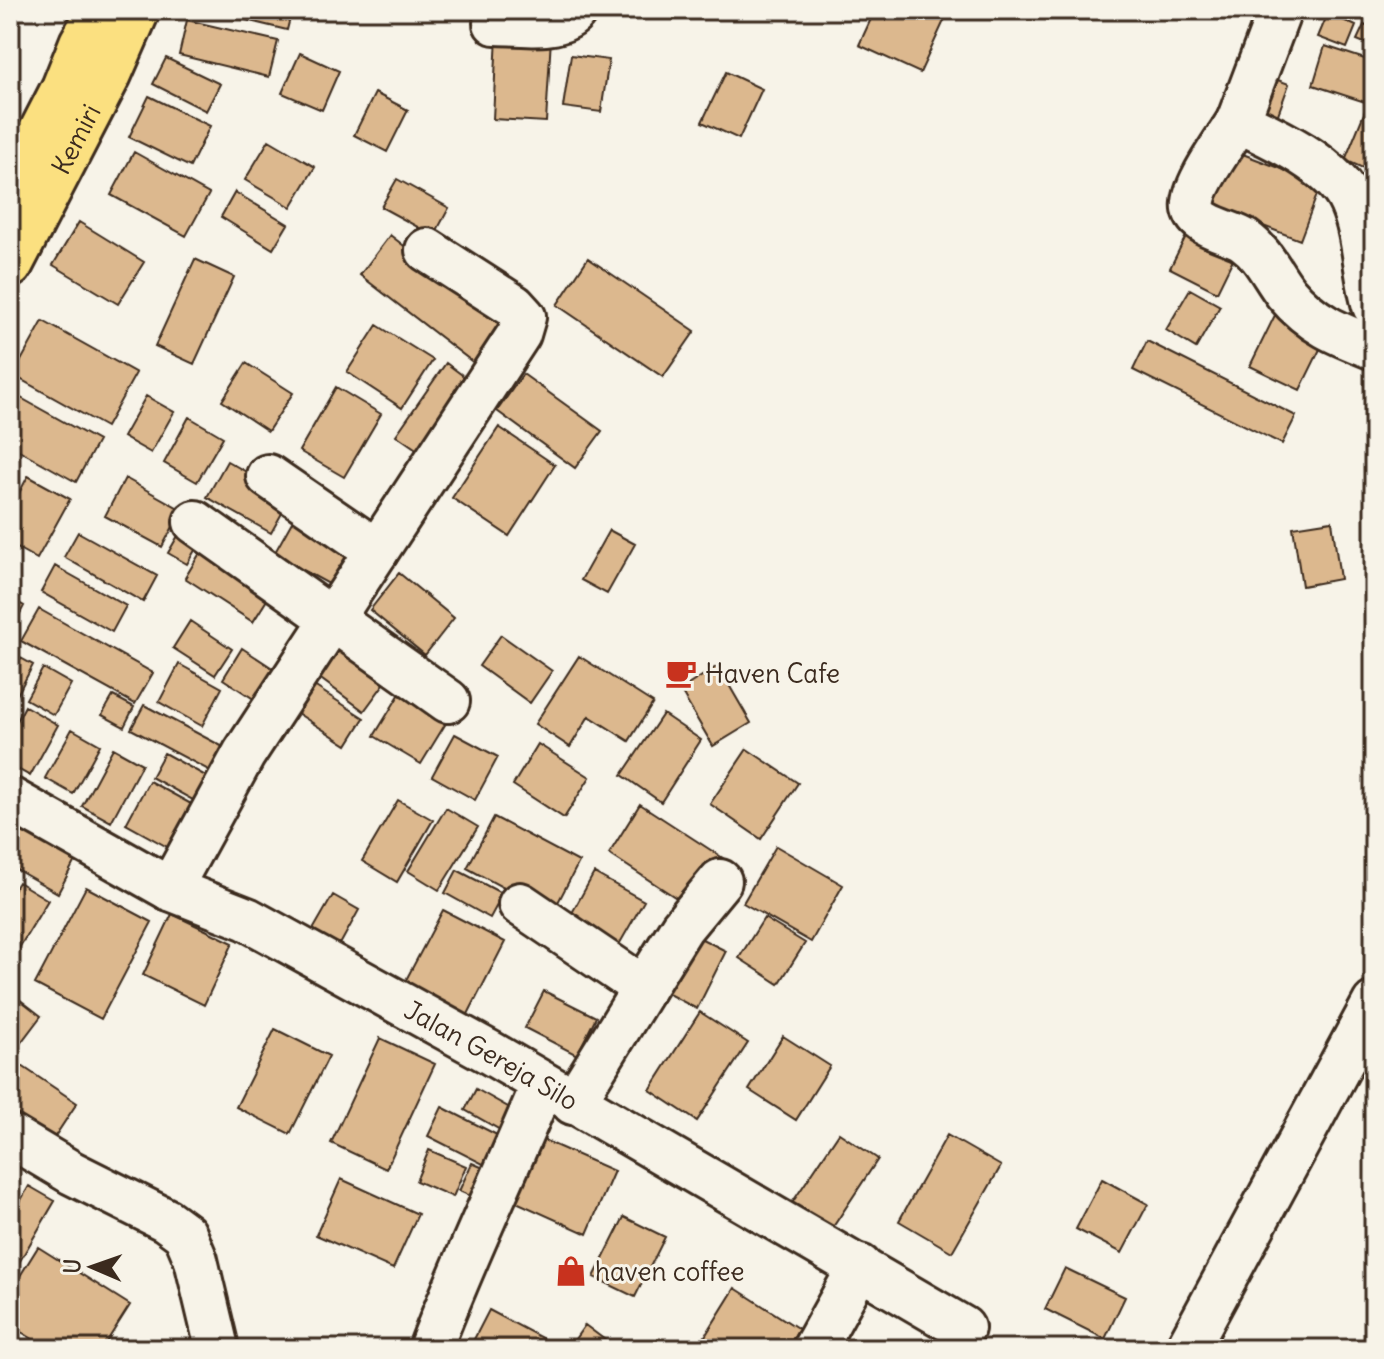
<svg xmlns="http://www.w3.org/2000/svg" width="1384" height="1359" font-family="Delius,sans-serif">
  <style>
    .building { fill: #dcb88e; stroke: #3b2a1e; stroke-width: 2 }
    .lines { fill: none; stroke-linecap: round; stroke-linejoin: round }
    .minor-casing { stroke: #3b2a1e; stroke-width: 48 }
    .highway-casing { stroke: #3b2a1e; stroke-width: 50 }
    .minor { stroke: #f7f3e8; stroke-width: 42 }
    .highway { stroke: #fbe080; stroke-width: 44 }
    .labels { text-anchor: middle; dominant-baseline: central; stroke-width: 6; stroke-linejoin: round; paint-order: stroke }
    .street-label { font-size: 26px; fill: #3b2a1e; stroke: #f7f3e8 }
    .poi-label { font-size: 26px; fill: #3b2a1e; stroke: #f7f3e8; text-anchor: start }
  </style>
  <rect width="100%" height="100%" fill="#f7f3e8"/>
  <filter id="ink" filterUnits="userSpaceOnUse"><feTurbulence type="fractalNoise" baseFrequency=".0125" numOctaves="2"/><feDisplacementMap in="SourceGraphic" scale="16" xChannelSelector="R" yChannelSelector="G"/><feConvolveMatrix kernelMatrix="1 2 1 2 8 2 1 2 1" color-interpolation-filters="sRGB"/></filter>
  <g filter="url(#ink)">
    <path class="building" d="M204,10H292L287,30Z
      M875,10H949L920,73L859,45Z
      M1328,13L1356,26L1347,48L1318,37Z
      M187,20L278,41L269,77L179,55Z
      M1364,25L1374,29V47L1357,40Z
      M497,35L551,38L546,122L493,119Z
      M1325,46L1374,62V75L1365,102L1313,85Z
      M300,53L339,71L322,110L282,93Z
      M571,55L609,60L601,112L563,107Z
      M166,58L220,84L206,111L153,84Z
      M726,72L762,89L739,139L702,122Z
      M1275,79L1289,84L1277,117L1263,112Z
      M1374,89V173L1345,160Z
      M375,93L408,110L387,152L354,135Z
      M149,96L210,126L190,167L129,137Z
      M269,140L315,167L291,207L245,180Z
      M1227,148L1321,184L1300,240L1206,204Z
      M134,152L209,194L186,236L111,195Z
      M397,179L449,208L434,236L381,207Z
      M235,192L288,224L273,249L221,217Z
      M79,222L144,262L118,304L53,265Z
      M1189,230L1236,253L1217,292L1170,268Z
      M390,235L513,330L483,370L360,275Z
      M588,258L695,331L663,377L557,305Z
      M195,259L234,277L194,364L155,346Z
      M1190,289L1220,306L1196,348L1166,330Z
      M1275,315L1325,339L1300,390L1250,366Z
      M43,321L136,373L106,427L13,375Z
      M377,325L433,360L402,408L347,372Z
      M1147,341L1296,416L1282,444L1133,370Z
      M246,363L293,393L268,431L222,401Z
      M446,363L477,386L428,457L396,435Z
      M523,374L602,431L575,468L497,411Z
      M336,387L381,414L344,477L299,451Z
      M12,393L98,441L76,482L10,445Z
      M146,396L174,412L151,453L123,437Z
      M189,417L223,437L197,482L164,463Z
      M499,427L555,465L509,536L452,498Z
      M227,461L291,497L271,533L207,497Z
      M28,476L70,499L37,559L10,544V510Z
      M125,478L182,510L162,547L105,516Z
      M298,511L359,545L336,588L274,554Z
      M1332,521L1340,579L1302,586L1293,527Z
      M183,527L202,538L187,564L168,553Z
      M609,530L635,544L607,594L581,580Z
      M78,532L157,576L143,602L64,557Z
      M206,543L275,587L253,622L185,578Z
      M55,566L126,606L112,632L41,592Z
      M399,573L454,618L425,655L370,610Z
      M10,598L24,606L12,629H10Z
      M39,609L153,673L135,704L21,641Z
      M190,621L232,649L215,675L173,648Z
      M501,635L552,671L530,703L479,666Z
      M336,637L389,677L364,711L310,671Z
      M242,648L280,673L260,703L223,679Z
      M10,652L33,665L17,695L10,691Z
      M579,656L653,703L629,741L589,716L570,747L535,724Z
      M179,664L222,688L202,726L159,702Z
      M718,666L751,723L713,746L680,690Z
      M43,668L71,684L54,715L26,699Z
      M407,682L454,710L421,764L374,736Z
      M311,684L364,718L347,745L294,711Z
      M113,696L134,707L124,727L102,715Z
      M144,705L229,750L216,774L131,729Z
      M25,706L58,725L30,776L10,765V734Z
      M663,714L701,740L661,802L622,775Z
      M72,729L100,745L73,794L45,778Z
      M455,734L498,757L475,800L432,776Z
      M538,744L590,777L564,818L513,785Z
      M113,748L142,764L111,822L82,806Z
      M747,749L798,783L761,839L710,804Z
      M164,753L213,780L200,804L151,777Z
      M149,781L204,811L180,854L126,824Z
      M398,800L433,820L397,882L362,861Z
      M640,804L726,860L695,910L609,854Z
      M446,808L478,827L439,890L408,871Z
      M494,817L579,862L552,914L467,868Z
      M23,825L78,855L58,893L10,866V850Z
      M776,846L843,885L811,942L743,903Z
      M457,870L503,894L490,918L445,893Z
      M594,873L644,901L616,950L567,922Z
      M18,882L48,900L10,963V895Z
      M86,887L152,922L101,1019L35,984Z
      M333,895L359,910L337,950L310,935Z
      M443,910L505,942L462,1026L399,993Z
      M172,914L233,943L204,1005L143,975Z
      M764,918L805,943L779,984L739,958Z
      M686,931L726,951L697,1009L657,988Z
      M544,991L596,1017L577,1055L525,1028Z
      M10,992L41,1016L19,1045L10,1038Z
      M700,1012L748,1043L697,1121L650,1090Z
      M275,1029L329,1056L290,1134L236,1107Z
      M783,1036L830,1066L796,1120L749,1090Z
      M380,1038L435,1064L386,1169L331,1143Z
      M10,1058L77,1103L46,1150L10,1125Z
      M476,1089L515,1111L504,1132L465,1110Z
      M442,1107L499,1136L485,1165L428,1136Z
      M839,1133L878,1159L831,1230L792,1203Z
      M947,1135L1001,1166L952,1252L899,1221Z
      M539,1138L614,1171L587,1234L514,1201Z
      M429,1150L466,1166L453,1197L416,1181Z
      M472,1163L488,1170L475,1198L459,1191Z
      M341,1179L418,1214L393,1269L316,1235Z
      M1102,1179L1148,1204L1122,1253L1076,1229Z
      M29,1186L55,1201L10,1278V1219Z
      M624,1217L665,1237L635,1297L594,1277Z
      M38,1247L130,1305L102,1349H49L10,1325V1292Z
      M1065,1268L1125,1297L1105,1339L1045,1309Z
      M735,1288L799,1329L787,1349H697Z
      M489,1310L557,1346L555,1349H469Z
      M585,1325L605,1340L599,1349H568Z"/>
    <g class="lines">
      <defs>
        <g id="minor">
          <path d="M1280,10L1238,121C1273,137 1336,166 1351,203C1365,235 1364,273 1374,306"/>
          <path d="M495,23C518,23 562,31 576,10"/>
          <path d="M1238,121C1227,140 1190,188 1194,209C1198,227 1230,231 1244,240C1264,254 1272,275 1286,293C1312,324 1338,334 1374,348"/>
          <path d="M268,476L377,551"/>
          <path d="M195,522L448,701"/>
          <path id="s1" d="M10,799L170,889L247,919L489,1052L963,1328"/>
          <path d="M170,889L244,754L519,334L524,317L514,306L427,250"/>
          <path d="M520,904L644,988L573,1103"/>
          <path d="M644,988L682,927L720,881"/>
          <path d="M10,1136L72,1173L166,1220L185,1234L196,1260L217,1348"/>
          <path d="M430,1349C464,1259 506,1173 543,1084"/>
          <path d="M814,1349L860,1266"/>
          <path d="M1187,1349L1374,1003"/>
        </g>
        <g id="highway">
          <path d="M10,193L64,88L82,43L101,10"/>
          <path id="s2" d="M10,265L109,74L137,10"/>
        </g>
      </defs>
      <use href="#minor" class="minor-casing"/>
      <use href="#highway" class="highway-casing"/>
      <use href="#minor" class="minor"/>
      <use href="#highway" class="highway"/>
    </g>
  </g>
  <defs>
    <symbol id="cafe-bare" viewBox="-9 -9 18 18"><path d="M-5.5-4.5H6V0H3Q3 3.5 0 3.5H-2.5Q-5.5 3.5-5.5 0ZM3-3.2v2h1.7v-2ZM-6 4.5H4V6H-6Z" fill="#c8321e" stroke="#f7f3e8" stroke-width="2.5" paint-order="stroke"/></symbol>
    <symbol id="shop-bare" viewBox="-9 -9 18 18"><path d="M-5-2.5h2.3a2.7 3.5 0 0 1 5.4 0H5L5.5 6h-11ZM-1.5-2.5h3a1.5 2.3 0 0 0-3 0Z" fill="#c8321e" stroke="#f7f3e8" stroke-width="2.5" paint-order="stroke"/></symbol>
  </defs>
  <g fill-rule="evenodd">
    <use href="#cafe-bare" x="659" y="651" width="44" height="44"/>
    <use href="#shop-bare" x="549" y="1249" width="44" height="44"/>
  </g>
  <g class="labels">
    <g class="street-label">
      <text stroke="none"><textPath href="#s2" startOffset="142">Kemiri</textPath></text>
      <text stroke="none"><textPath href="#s1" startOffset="546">Jalan Gereja Silo</textPath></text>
    </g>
    <g class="poi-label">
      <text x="705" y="673">Haven Cafe</text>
      <text x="595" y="1271">haven coffee</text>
    </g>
  </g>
  <rect width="1384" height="1359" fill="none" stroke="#f7f3e8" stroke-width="40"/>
  <rect x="20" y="20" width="1344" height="1319" fill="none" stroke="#3b2a1e" stroke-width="3" filter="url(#ink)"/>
  <g transform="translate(92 1267) rotate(272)" stroke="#f7f3e8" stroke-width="6" paint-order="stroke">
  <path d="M0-6L14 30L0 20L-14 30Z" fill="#3b2a1e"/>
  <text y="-12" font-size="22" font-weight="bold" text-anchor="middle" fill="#3b2a1e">U</text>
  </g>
</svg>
